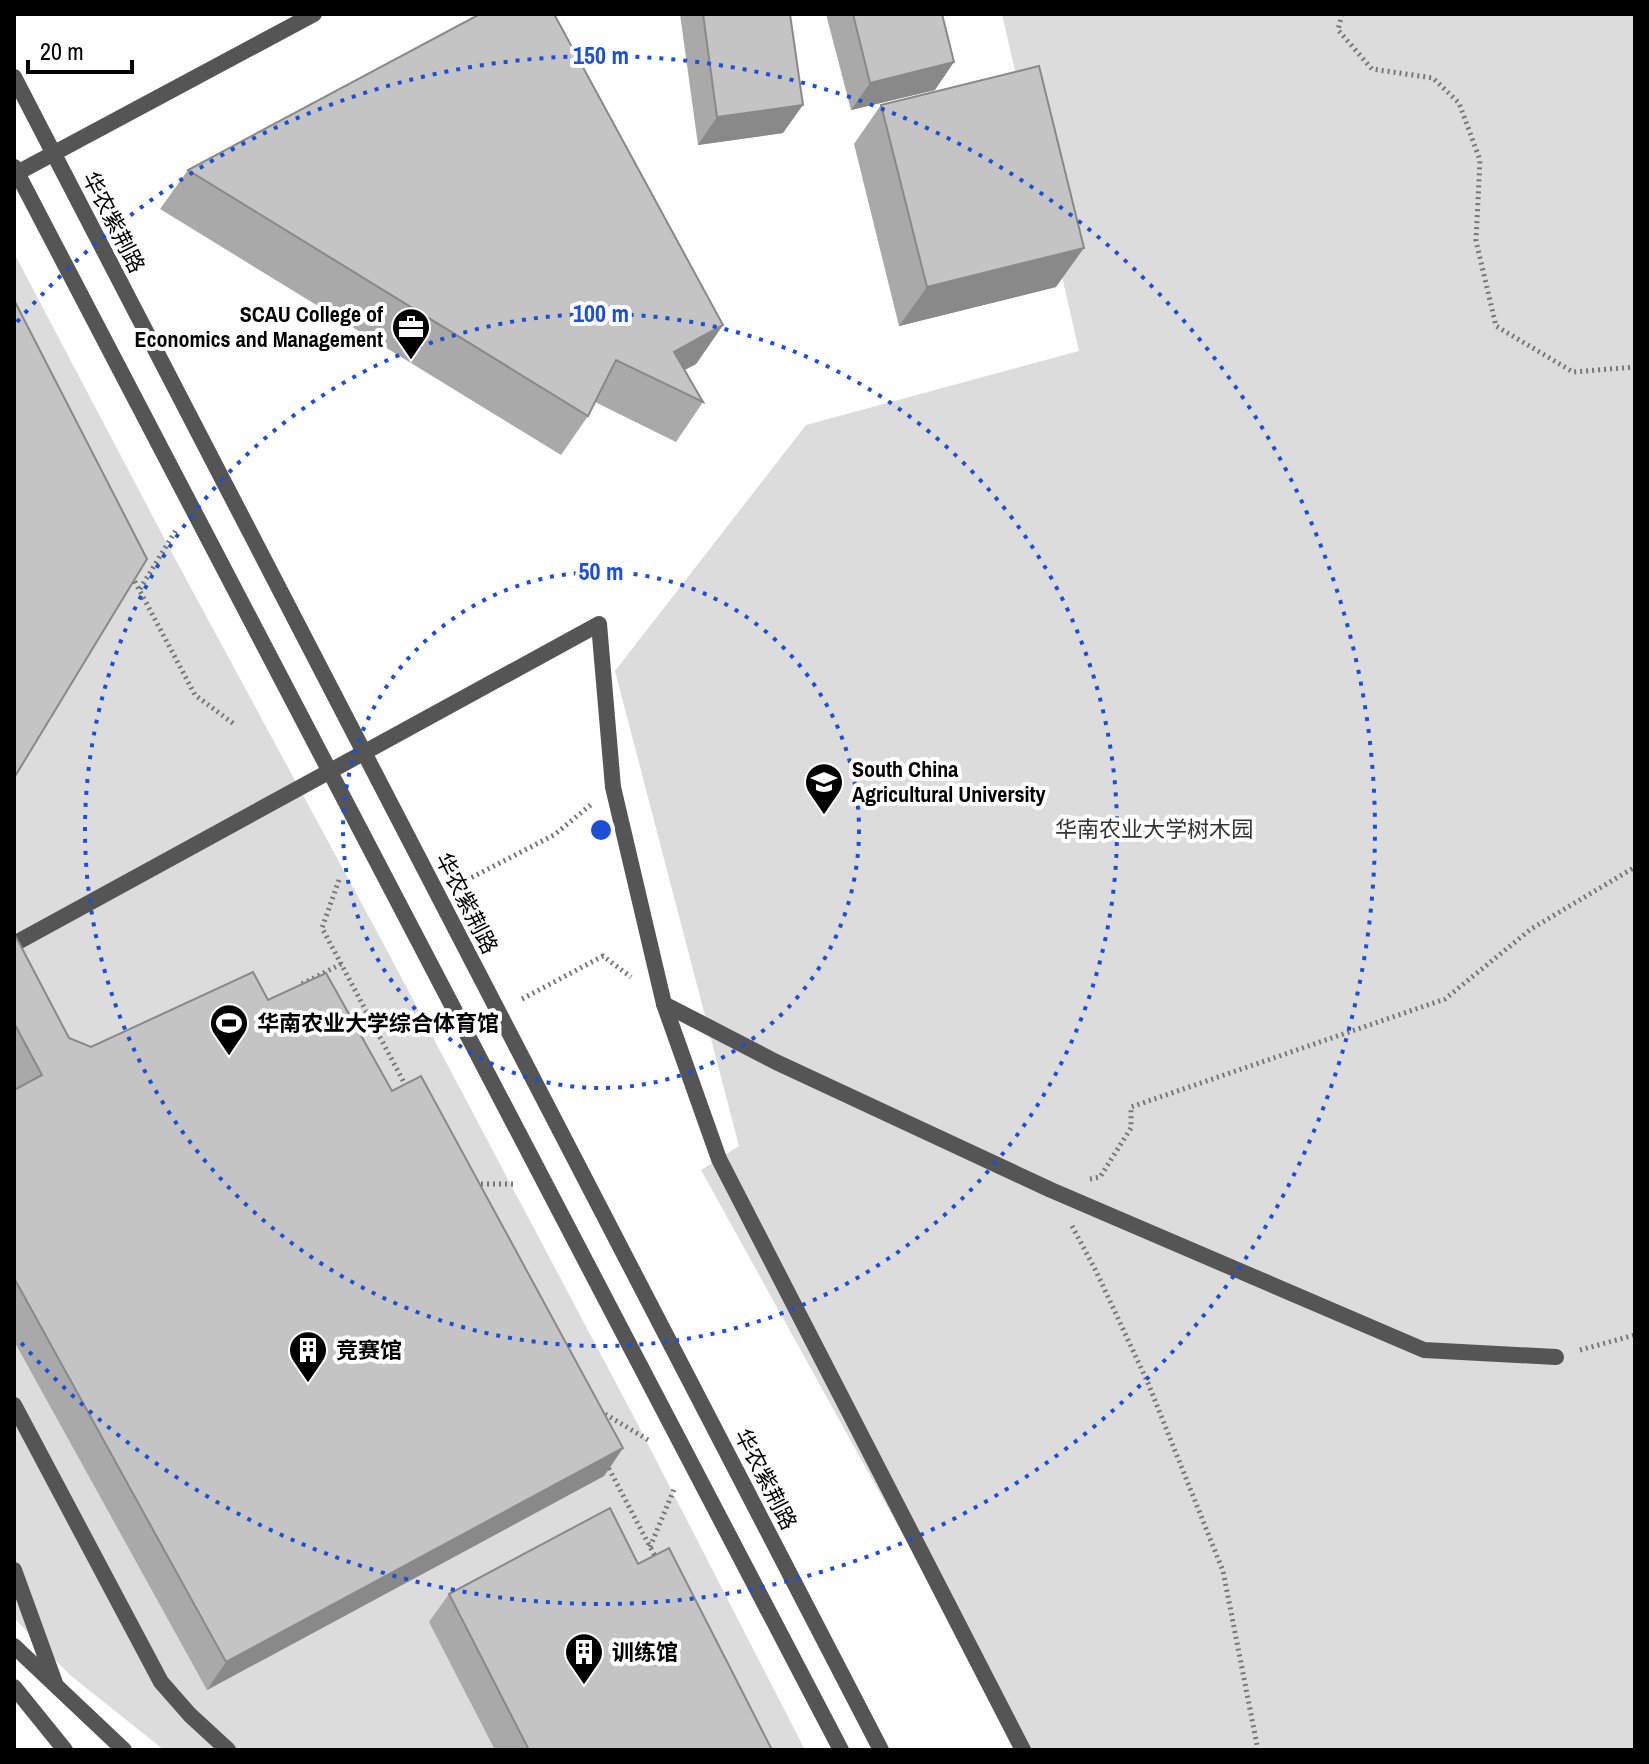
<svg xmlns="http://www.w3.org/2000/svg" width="1649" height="1764" font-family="'Archivo Narrow','Noto Sans SC',sans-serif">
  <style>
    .green { fill: #dcdcdc }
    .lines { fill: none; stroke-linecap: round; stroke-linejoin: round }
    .path { stroke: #777; stroke-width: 5; stroke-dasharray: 2 4; stroke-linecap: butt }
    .service { stroke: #555; stroke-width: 16 }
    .minor { stroke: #555; stroke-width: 16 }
    .tertiary { stroke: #555; stroke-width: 16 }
    .wall { fill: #a9a9a9 }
    .shaded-wall { fill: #898989 }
    .building { fill: #c4c4c4; stroke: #898989; stroke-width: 2 }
    .ring { fill: none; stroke: #1d4ed8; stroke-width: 4; stroke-dasharray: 4 8 }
    .labels { text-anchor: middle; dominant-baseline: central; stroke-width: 8; stroke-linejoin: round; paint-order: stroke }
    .street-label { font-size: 22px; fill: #000; stroke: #fff }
    .poi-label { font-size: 22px; font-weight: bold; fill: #000; stroke: #fff; text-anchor: start }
    .park-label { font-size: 22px; fill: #333; stroke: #fff }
    .centre { fill: #1d4ed8; stroke: #fff; stroke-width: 4 }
    .ring-label { font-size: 24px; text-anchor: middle; font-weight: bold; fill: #1d4ed8; stroke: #fff; stroke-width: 8; stroke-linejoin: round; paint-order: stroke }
  </style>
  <rect width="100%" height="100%" fill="#fff"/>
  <path class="green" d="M1002,14H1635V1750H1022L701,1170L739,1146L615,671L806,425L1079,351Z
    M14,253L172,553L383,943L636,1421L805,1750H164L70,1675L14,1618Z"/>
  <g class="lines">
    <path class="path" d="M1342,14L1338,30L1372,69L1433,78L1459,103L1480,160L1476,241L1496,326L1573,372L1635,367
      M132,576L195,695L234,724
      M140,589L176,530
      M339,880L322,928L408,1090
      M461,883L554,835L593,803
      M302,984L341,964
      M522,999L603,956L631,977
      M1090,1179L1100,1177L1131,1128V1107L1445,999L1531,929L1635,867
      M475,1184H517
      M1072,1226L1096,1271L1148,1383L1223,1571L1258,1750
      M1580,1350L1635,1335
      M600,1411L650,1441
      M606,1463L657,1560
      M650,1547L675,1487"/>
    <path class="service" d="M664,1004L776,1062L1051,1190L1424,1350L1556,1357"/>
    <path class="minor" d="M14,77L881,1750
      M14,167L841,1750
      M17,173L314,14
      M14,944L599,624L613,787L664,1004L719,1159L1023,1750
      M14,1405L161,1682L190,1715L228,1750
      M14,1570L55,1683"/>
    <path class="tertiary" d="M14,1646L124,1750
      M14,1687L65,1750"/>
  </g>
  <path class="wall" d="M680,14H790L783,133L698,145Z
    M826,14H942L935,90L851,110Z
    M881,105L1056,287L899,326L854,144Z
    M188,170L723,325L696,364L684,370L703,402L676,442L595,402L588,416L561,455L160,209Z
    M14,933L69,1038L91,1047L268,1000L392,1091L623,1448L604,1476L207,1690L14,1341V1090L15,1089L14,1087Z
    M638,1564L772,1750H495L429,1622L449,1594Z"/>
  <path class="shaded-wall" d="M954,62L935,90L851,110L870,83Z
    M803,105L783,133L698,145L717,117Z
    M1084,248L1056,287L899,326L927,287Z
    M723,325L696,364L662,382L674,352Z
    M623,1448L604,1476L207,1690L226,1662Z"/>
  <path class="building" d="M480,14H554L723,325L674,352L703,402L616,360L588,416L188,170Z
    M703,14H790L803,105L717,117Z
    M853,14H942L954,62L870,83Z
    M1039,66L1084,248L927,287L881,105Z
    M14,300L147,559L14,778Z
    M14,933L69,1038L91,1047L253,972L268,1000L326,973L392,1091L421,1076L623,1448L226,1662L14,1278V1090L42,1075L14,1023Z
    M610,1508L638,1564L669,1548L772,1750H529L449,1594Z"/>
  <g class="ring">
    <circle cx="601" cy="830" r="258"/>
    <circle cx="601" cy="830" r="516"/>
    <path d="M17 322A774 774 0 1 1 17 1338"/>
  </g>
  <defs>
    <symbol id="office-pin" viewBox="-11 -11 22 30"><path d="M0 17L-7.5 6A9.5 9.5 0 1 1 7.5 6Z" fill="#000" stroke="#fff"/><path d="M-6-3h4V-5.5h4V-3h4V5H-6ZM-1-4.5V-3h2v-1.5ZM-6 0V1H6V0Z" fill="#fff"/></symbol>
    <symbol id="university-pin" viewBox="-11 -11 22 30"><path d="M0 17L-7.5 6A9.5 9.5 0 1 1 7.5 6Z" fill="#000" stroke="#fff"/><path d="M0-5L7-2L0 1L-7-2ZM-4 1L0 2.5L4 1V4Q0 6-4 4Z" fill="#fff"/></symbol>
    <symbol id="stadium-pin" viewBox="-11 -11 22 30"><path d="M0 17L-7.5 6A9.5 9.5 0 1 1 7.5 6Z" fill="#000" stroke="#fff"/><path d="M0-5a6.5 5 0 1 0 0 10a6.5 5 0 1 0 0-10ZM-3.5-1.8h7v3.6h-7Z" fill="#fff"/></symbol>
    <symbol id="building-pin" viewBox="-11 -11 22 30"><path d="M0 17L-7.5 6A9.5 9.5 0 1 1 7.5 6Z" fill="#000" stroke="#fff"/><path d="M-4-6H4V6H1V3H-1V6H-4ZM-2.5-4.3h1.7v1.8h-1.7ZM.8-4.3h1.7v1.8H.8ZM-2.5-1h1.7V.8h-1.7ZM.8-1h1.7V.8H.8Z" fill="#fff"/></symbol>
  </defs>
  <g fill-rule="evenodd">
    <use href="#office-pin" x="389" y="305" width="44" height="60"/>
    <use href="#university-pin" x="802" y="760" width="44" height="60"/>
    <use href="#stadium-pin" x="207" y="1001" width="44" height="60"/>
    <use href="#building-pin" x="286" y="1328" width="44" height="60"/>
    <use href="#building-pin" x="562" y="1630" width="44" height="60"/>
  </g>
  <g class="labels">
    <g class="street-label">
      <text transform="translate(114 222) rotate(63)">华农紫荆路</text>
      <text transform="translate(467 903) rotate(63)">华农紫荆路</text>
      <text transform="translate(766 1479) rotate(63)">华农紫荆路</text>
    </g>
    <g class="poi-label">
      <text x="383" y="314" text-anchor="end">SCAU College of<tspan x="383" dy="25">Economics and Management</tspan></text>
      <text x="852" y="769">South China<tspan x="852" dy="25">Agricultural University</tspan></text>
      <text x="257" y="1023">华南农业大学综合体育馆</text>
      <text x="336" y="1350">竞赛馆</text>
      <text x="612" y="1652">训练馆</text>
    </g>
    <g class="park-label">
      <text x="1154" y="829">华南农业大学树木园</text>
    </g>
  </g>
  <circle cx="601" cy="830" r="12" class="centre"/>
  <g class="ring-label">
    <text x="601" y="64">150 m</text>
    <text x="601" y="322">100 m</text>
    <text x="601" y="580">50 m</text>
  </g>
  <rect width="1649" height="1764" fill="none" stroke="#000000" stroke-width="32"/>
  <path d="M28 60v12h104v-12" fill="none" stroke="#000000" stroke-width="4"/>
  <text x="40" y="60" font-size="24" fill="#000000" stroke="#ffffff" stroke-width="6" paint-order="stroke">20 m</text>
</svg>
